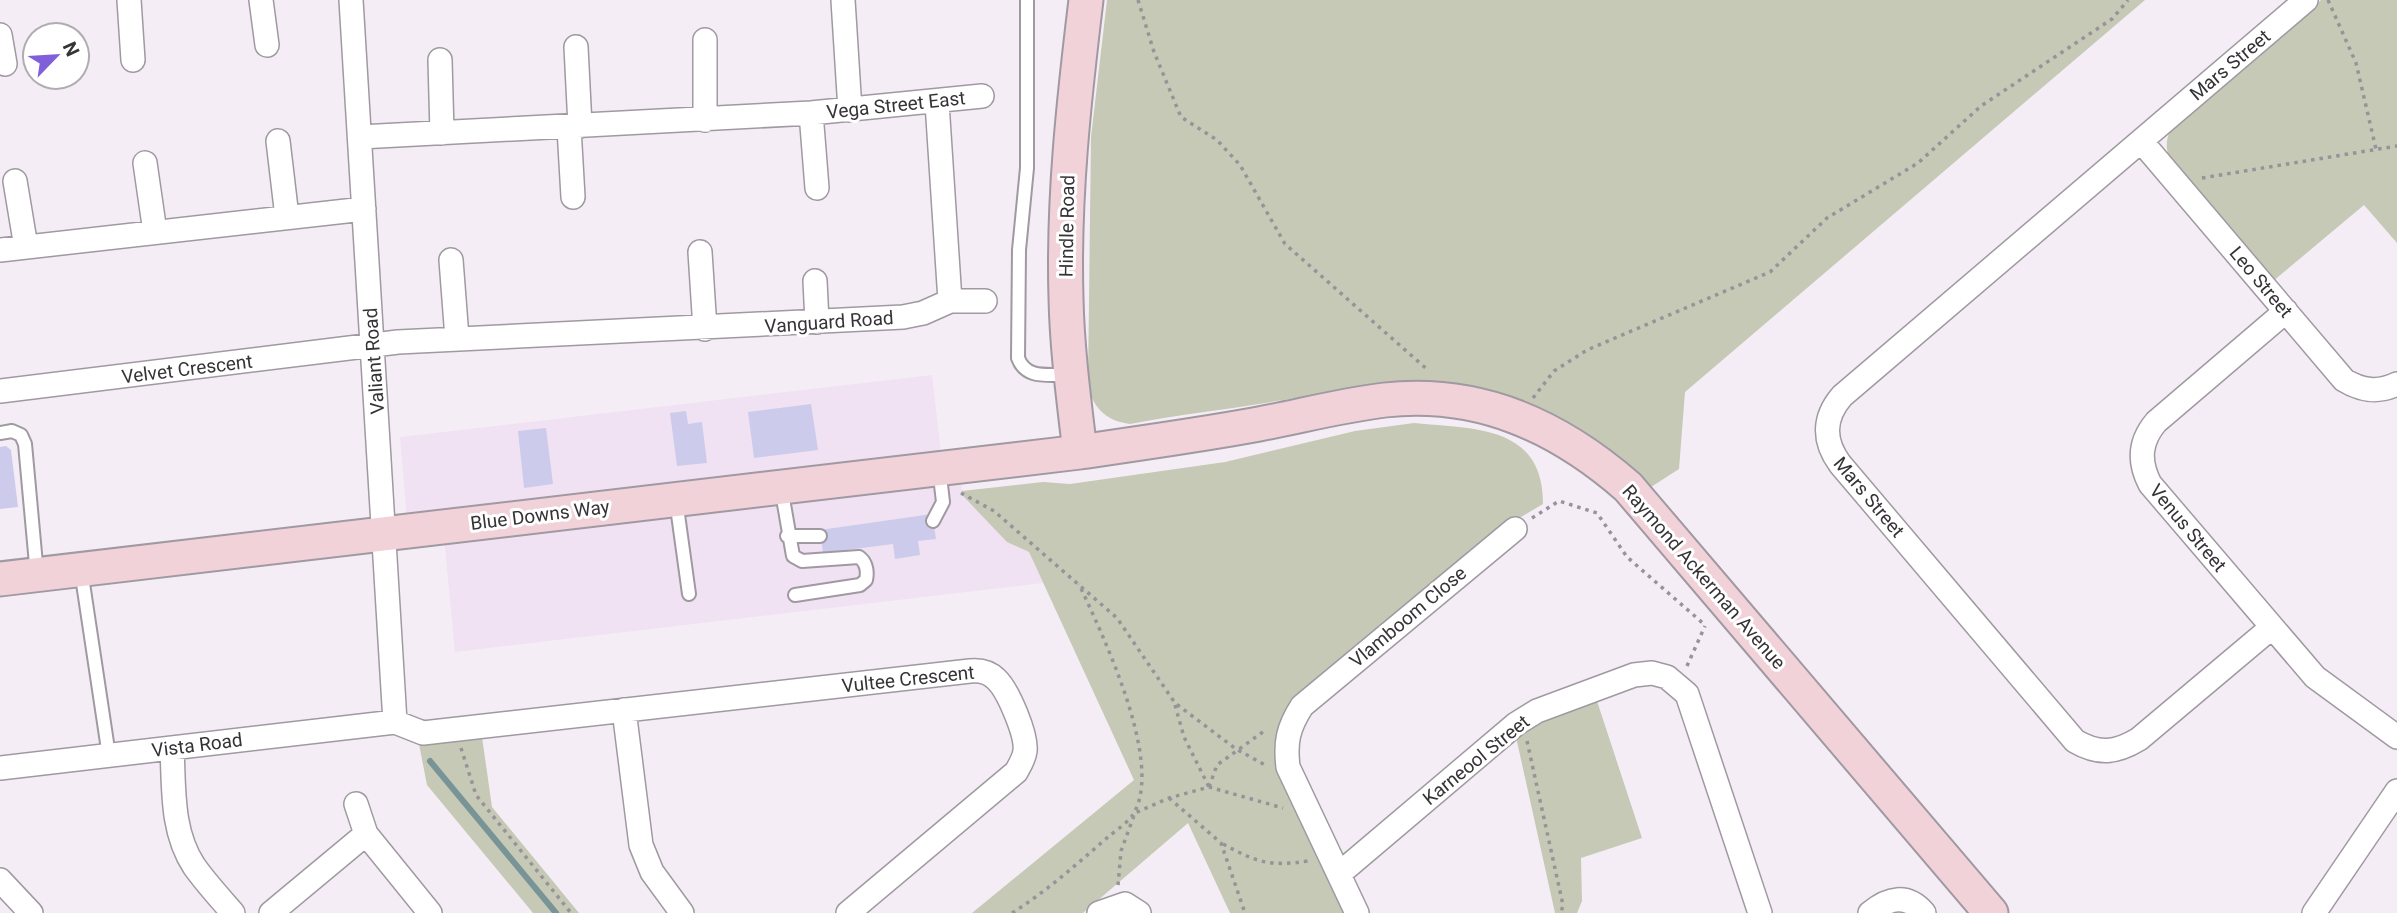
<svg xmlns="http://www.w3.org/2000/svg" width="2397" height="913" font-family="Roboto,sans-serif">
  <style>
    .built { fill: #f0e2f2 }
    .green { fill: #c6c9b5 }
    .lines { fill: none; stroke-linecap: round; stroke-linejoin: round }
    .stream { stroke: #789497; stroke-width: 6 }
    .building { fill: #cccbeb }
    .lane-casing { stroke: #a099a1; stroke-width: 16 }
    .street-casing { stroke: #a099a1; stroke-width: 26 }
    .secondary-casing { stroke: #a099a1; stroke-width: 37 }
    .path { stroke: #989299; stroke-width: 3.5; stroke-dasharray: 3.5 5; stroke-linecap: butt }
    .lane { stroke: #fff; stroke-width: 12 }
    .street { stroke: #fff; stroke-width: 23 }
    .secondary { stroke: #f1d2d9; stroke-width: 33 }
    .labels { text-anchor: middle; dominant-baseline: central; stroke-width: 6; stroke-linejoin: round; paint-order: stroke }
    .street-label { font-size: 19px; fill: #363337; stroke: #fff }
  </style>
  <rect width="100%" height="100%" fill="#f5edf6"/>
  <path class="built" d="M932,375L943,469L958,468L964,498L1010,542L1029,552L1043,583L455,652L443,528L408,532L400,437Z"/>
  <path class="green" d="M1107,0H2145L1685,392L1679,469L1651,487C1587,420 1504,379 1409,382C1367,383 1324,394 1283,400C1232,409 1181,414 1130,424C1106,421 1091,407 1088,382L1091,137Z
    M2321,0H2397V243L2364,205L2272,282L2170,160C2164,145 2166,133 2178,121Z
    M1414,423C1475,429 1543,425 1543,504L1509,524L1282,723L1346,913H1230L1188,823L1083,913H972L1134,780L1029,552L1007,542L964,497L962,491L1043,482L1070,484L1225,462L1355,431Z
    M1596,698L1642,838L1581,858L1582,901L1577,913H1555L1516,737L1532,725Z
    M482,737L492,807L579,913H533L427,785L419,744Z"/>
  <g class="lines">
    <path class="stream" d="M430,761L556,913"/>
  </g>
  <path class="building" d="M811,404L818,450L754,458L748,412Z
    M686,411L688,424L702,422L707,463L677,466L670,413Z
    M546,428L553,484L524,488L518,431Z
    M6,446L11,450L18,507L0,509V447Z
    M932,514L936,539L918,541L920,555L895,559L893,544L823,553L820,530Z"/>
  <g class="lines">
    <defs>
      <path id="lane" d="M1027,0V168L1019,250L1018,358C1026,380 1049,374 1068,375
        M0,433L12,431L21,435L25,444L37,575
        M781,487L793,556L802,561L859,557C866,562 868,571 866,580L860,585L795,595
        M676,500L689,594
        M933,521L943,502L939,468
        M787,536H820
        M81,570L109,756"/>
      <path id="street" d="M129,0L133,60
        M261,0L267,45
        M351,0L395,722
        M843,0L850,110
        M0,35L5,64
        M705,40V120
        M576,47L580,126
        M440,60L442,133
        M937,103L950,301
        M811,113L817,188
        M569,128L573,197
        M360,137L811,113L982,96
        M278,141L287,217
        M2141,141L2344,380C2362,391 2378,393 2397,384
        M145,163L155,232
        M15,181L26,247
        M0,250L364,209
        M700,252L705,329
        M451,260L457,338
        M815,281L817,322
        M2286,311L2156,422C2140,441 2138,461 2150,484L2315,677L2397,737
        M0,391L398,342L903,317L923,313L950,301H985
        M2271,628L2139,739C2116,753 2099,755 2075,741L1840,464C1823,441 1823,418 1842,396L2306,0
        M624,710L641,845L652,872L682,913
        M172,748C174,788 171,831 194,866C206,883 220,898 233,913
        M0,768L395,722L423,733L970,671C979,670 989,672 996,679C1008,690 1027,735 1025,751C1024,759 1020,765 1016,772L848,913
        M356,804L366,834L430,913
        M1339,874L1516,724L1537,711L1634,675L1652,673L1667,677L1687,694L1760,913
        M0,880L31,913
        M271,913L366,834
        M1099,913L1125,904L1139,913
        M1357,913L1288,767C1285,742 1288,728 1302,706L1515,529
        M1870,913C1888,898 1907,893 1924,913
        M2314,913L2397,791"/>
      <path id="secondary" d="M1080,452C1074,401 1067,349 1066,298C1063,198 1074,99 1086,0
        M0,579L1080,452C1140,443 1200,435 1259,424C1301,416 1343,405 1385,400C1480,390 1558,426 1628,487L1991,913"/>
    </defs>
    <use href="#lane" class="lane-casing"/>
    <use href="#street" class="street-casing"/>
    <use href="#secondary" class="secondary-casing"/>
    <path class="path" d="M1138,0L1154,52L1181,117L1217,140L1240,165L1285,244L1429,371
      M2328,0L2356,63L2376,149
      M2202,178L2397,146
      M1533,398L1554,371L1587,350L1770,272L1827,218L1918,163L1981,106L2112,19L2128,0
      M961,493L994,511L1117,618L1175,703L1236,749L1267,766
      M1532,518L1559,501L1597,513L1627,557L1705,625
      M1687,666L1705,626
      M1175,705L1184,737L1209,787
      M1527,741L1563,905L1561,913
      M461,748L476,795L571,913
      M1209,787L1217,765L1267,729
      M1169,798L1221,843L1245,913
      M1223,844C1256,862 1270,867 1308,861
      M1118,885L1121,851L1135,813L1169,798L1209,787L1283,808
      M1012,913C1047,891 1077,864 1108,837C1116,830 1131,821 1135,811C1162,758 1103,636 1079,584"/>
    <use href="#lane" class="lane"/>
    <use href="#street" class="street"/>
    <use href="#secondary" class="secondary"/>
  </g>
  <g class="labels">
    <g class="street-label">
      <text transform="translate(2230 65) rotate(-40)">Mars Street</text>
      <text transform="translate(896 105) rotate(-6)">Vega Street East</text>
      <text transform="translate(1067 226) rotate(-89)">Hindle Road</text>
      <text transform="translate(2261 282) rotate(50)">Leo Street</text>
      <text transform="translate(829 322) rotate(-4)">Vanguard Road</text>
      <text transform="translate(374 361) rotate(-94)">Valiant Road</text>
      <text transform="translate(187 369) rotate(-7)">Velvet Crescent</text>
      <text transform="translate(1869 497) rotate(50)">Mars Street</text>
      <text transform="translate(540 515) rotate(-7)">Blue Downs Way</text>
      <text transform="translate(2188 528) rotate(50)">Venus Street</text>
      <text transform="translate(1704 577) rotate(49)">Raymond Ackerman Avenue</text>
      <text transform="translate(1408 617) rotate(-40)">Vlamboom Close</text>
      <text transform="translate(908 679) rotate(-6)">Vultee Crescent</text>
      <text transform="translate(197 745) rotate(-7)">Vista Road</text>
      <text transform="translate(1476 760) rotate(-39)">Karneool Street</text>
    </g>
  </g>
  <g transform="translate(56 56) rotate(65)"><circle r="33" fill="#ffffff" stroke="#afadaf" stroke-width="2"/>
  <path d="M0-5L12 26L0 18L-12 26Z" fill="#815fda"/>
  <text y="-10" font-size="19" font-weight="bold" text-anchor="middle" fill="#363337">N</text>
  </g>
</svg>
